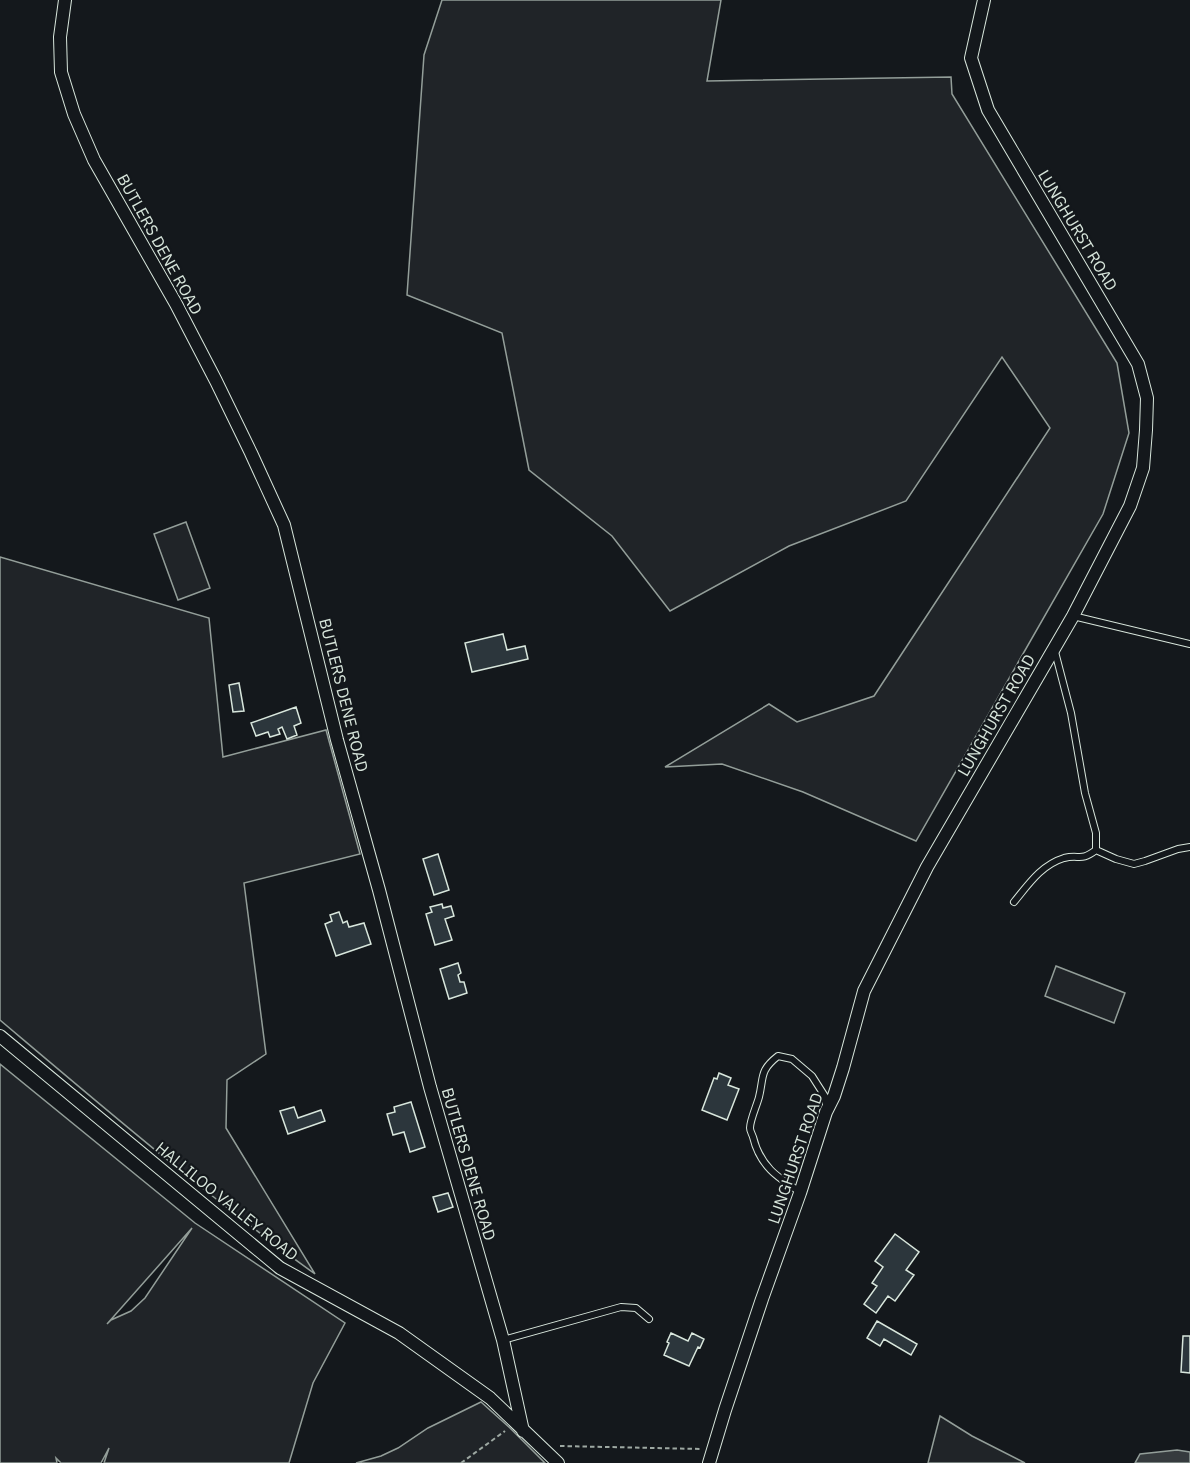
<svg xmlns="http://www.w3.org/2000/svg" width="1190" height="1463" font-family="'IBM Plex Sans',sans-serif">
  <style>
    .green { fill: #202428; stroke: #939e99; stroke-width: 1.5; fill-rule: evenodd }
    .water { fill: #363b3e; stroke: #939e99; stroke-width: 1.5 }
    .building { fill: #2c363c; stroke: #d8e6dc; stroke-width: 1.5 }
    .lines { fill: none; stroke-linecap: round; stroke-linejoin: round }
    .service-casing { stroke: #d8e6dc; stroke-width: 8 }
    .minor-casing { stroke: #d8e6dc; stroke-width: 14 }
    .path { stroke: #9da8a2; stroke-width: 2; stroke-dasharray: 4.5 3; stroke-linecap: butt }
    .service { stroke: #14181c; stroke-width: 6 }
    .minor { stroke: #14181c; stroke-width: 12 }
    .labels { text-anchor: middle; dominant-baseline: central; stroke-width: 4.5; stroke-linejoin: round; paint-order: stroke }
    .street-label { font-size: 16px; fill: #d8e6dc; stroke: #14181c }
  </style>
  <rect width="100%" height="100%" fill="#14181c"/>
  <path class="green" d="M442,0H721L707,81L951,77L952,94L1117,363L1129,433L1103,514L916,841L803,792L722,764L665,767L769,704L797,722L874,696L1050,428L1002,357L906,501L789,546L670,611L612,536L529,470L502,333L407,295L424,55Z
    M186,522L210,588L178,600L154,534Z
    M0,557L209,618L223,757L326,730L360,854L244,883L266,1054L227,1080L226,1128L315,1274C206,1195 103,1107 0,1020Z
    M1056,966L1125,993L1114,1023L1045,996Z
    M0,1064L195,1223L345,1323L313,1383L289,1463H104L109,1448L101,1463H61L56,1458L57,1463H0ZM192,1228L145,1298L131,1311L111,1320L107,1324Z
    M481,1402L510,1428L545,1463H356L381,1456L398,1448L428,1428Z
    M940,1416L972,1436L1025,1463H928Z"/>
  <path class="water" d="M1177,1450L1190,1452V1463H1135L1140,1454Z"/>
  <path class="building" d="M503,634L507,650L525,646L528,659L472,672L465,643Z
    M239,683L244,711L233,712L229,685Z
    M296,707L301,723L294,726L297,735L287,739L282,727L278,729L280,734L270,737L268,732L256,736L251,723Z
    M438,854L449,890L434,895L423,859Z
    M442,904L443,908L451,906L454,916L445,919L452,940L435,945L426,914L432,912L430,907Z
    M339,912L343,923L347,921L349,927L364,923L371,944L336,956L325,924L332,921L330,915Z
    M458,963L461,973L458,975L460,982H464L467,993L449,999L440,969Z
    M719,1073L731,1078L728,1085L739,1089L727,1120L702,1110L714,1078L717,1079Z
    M411,1102L425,1147L410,1152L404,1132L393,1135L387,1114L395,1112L394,1107Z
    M294,1107L298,1118L321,1110L325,1121L288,1134L280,1111Z
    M448,1193L453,1207L438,1212L433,1197Z
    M895,1234L919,1252L906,1270L914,1275L895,1301L888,1296L876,1313L864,1304L877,1286L872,1283L883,1267L875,1261Z
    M877,1321L917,1344L911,1355L884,1339L880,1346L867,1338Z
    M671,1333L688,1341L692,1333L704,1339L700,1348L698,1347L689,1366L664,1355L669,1343L667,1342Z
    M1183,1336H1190V1373L1181,1372Z"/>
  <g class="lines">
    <defs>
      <path id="service" d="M1073,616L1190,644
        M1096,850L1116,859L1134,864L1145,861L1178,849L1190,847
        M1014,902C1028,885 1041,865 1064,858C1080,854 1080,862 1096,850V833L1085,793L1071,713L1054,648
        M800,1192C777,1177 760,1166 753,1137C752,1134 750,1131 750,1128C750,1120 757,1105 759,1097C764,1077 759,1071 778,1056L792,1059L812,1076L826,1098V1105
        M503,1340L621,1307L636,1308L649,1319"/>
      <path id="minor" d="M65,0L60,37L61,72L74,114L94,160L176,304L216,381L251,453L284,525L337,740L379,890L430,1087L503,1340L523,1431
        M0,1036L280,1268L399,1333L490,1398L558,1463
        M709,1463L725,1410L762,1299L800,1193L826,1112L834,1096L843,1068L864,991L927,867L1073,616L1130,506L1143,468L1146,430L1147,398L1138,364L988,110L971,58L984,0"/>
    </defs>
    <use href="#service" class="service-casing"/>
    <use href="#minor" class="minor-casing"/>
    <path class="path" d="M560,1446L701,1449
      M461,1463L505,1431"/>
    <use href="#service" class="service"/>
    <use href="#minor" class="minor"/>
  </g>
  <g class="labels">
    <g class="street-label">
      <text transform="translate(1078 230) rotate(59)">LUNGHURST ROAD</text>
      <text transform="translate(160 244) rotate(61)">BUTLERS DENE ROAD</text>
      <text transform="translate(344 695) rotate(76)">BUTLERS DENE ROAD</text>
      <text transform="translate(996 715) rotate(-60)">LUNGHURST ROAD</text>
      <text transform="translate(795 1158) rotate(-71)">LUNGHURST ROAD</text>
      <text transform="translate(469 1164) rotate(74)">BUTLERS DENE ROAD</text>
      <text transform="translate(227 1201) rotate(39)">HALLILOO VALLEY ROAD</text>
    </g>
  </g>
</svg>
